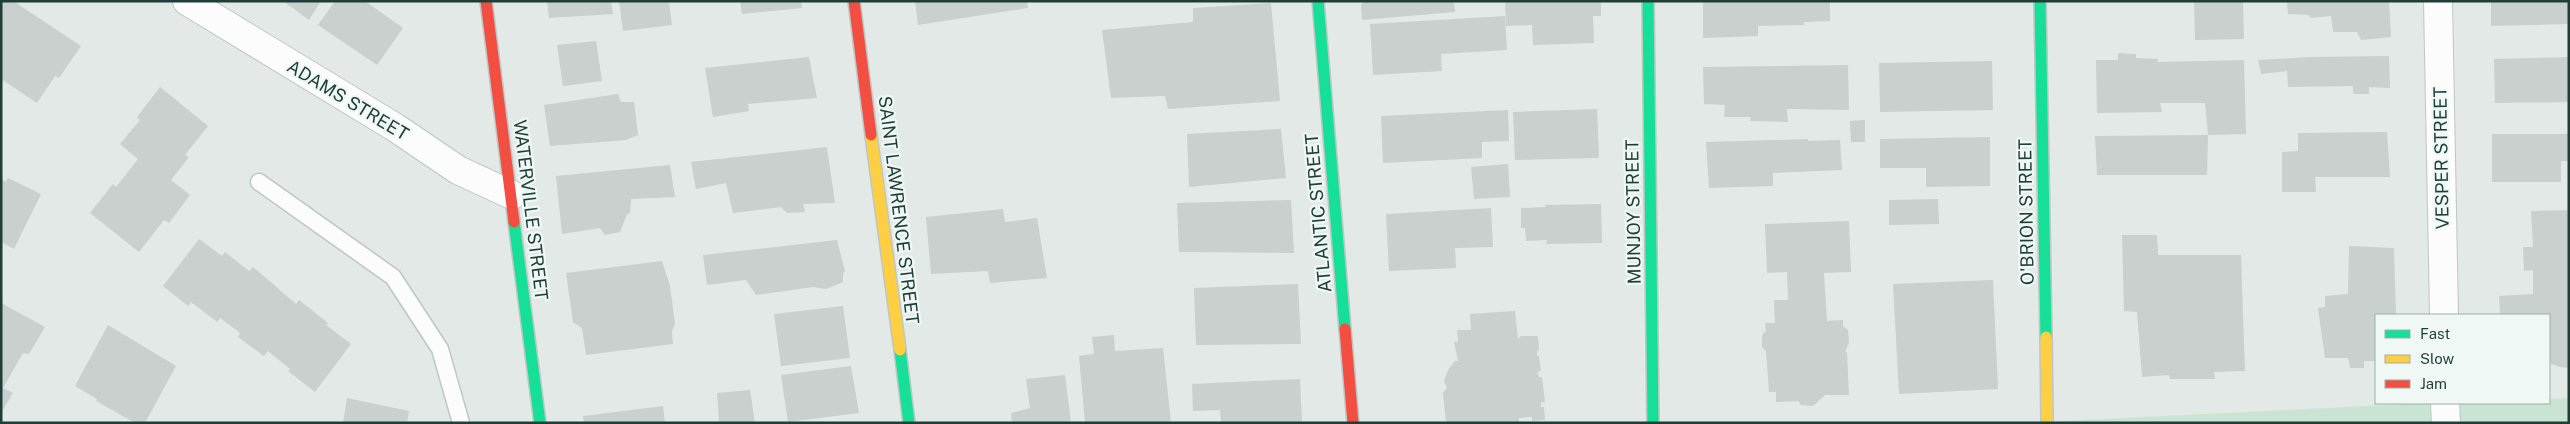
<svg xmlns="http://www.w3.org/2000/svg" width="2570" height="424" font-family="'Public Sans',sans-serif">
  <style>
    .green { fill: #c9e4d3 }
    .building { fill: #c9d0cd }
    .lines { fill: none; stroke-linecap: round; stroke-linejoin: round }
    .lane-casing { stroke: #bfc6c3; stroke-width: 19 }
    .street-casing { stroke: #bfc6c3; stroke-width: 30 }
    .fast-casing { stroke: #bdc7c4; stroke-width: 14 }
    .slow-casing { stroke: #bdc7c4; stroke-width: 14 }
    .jam-casing { stroke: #bdc7c4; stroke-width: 14 }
    .lane { stroke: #fbfcfb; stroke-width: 16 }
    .street { stroke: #fbfcfb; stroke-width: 28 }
    .fast { stroke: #16e098; stroke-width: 11 }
    .slow { stroke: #ffcf43; stroke-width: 11 }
    .jam { stroke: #f24e42; stroke-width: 11 }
    .labels { text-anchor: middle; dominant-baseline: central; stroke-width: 4.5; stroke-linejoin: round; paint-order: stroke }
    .street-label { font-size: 18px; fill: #1e3e38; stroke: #f0f8f5 }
  </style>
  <rect width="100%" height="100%" fill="#e2e9e6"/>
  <path class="green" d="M2569,398V423H2021L2408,404L2549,403V399Z"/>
  <path class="building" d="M1,1H13L81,46L59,78L55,76L37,103L1,79Z
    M283,1H321L309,20Z
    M335,1H365L403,28L377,65L318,25Z
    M547,1H611L613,14L549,18Z
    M619,1H669L672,25L623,31Z
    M740,1H801L802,8L742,14Z
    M915,1H1027L1028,8L918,25Z
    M1367,1H1454L1455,12L1362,20L1361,4Z
    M1505,1H1601V16H1593L1594,43L1533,45L1532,25L1506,26Z
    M1703,1H1830V21L1804,22V25L1758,26V36L1703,38Z
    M2194,1H2243L2244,39L2195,40Z
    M2287,1H2389L2391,37L2361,40L2357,32H2333L2331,16L2311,18L2309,15L2288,14Z
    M2491,1H2569V24L2491,26Z
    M1271,3L1280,101L1168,109L1165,96L1111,98L1102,30L1193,22V8Z
    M1505,16L1507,50L1441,54L1442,71L1373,75L1370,24Z
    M596,41L602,81L563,86L557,45Z
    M2118,53L2136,54V58L2158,59V62L2244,60L2246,134L2208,135L2207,175H2097L2095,136L2208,135L2205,103H2160L2162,112L2097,113L2096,60H2118Z
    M2389,56L2390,88L2369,87V94H2353V86L2288,87L2287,71L2261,74L2258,60L2310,57Z
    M809,57L817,98L748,104L749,111L713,117L705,68Z
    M2569,57V102L2495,103L2494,59Z
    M1992,61L1993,110L1880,112L1879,63Z
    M1848,65L1849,110L1787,109L1788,122L1750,121L1751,117H1724L1725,105L1704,104L1703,67Z
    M160,87L208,126L185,155L189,157L171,180L190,195L169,223L164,220L139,252L90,213L113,184L116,187L138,159L120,144L140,120L137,117Z
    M618,94L621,102H634L638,135L626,140L550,146L544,105Z
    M1597,109L1599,158L1515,160L1513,112Z
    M1508,110L1509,141L1482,142V158L1383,163L1381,116Z
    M1865,120V142H1851L1850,121Z
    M1281,129L1286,178L1189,187L1187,134Z
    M2387,132L2390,177H2315L2316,192H2282V152L2298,151V133Z
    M2492,134H2569V161H2561V182H2492Z
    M1990,137V186L1926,187V168H1880V139Z
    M1808,139V141L1840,140L1842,170L1773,173V186L1709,188L1706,142Z
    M827,147L835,203L803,204L805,212L787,213L781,207L733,213L726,183L696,189L691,162Z
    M1508,164L1510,197L1474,199L1471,167Z
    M670,165L675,197L631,199L630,213L627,214L620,232L605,235L600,228L562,234L556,176Z
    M8,178L41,194L14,249L1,242V179L6,182Z
    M1938,199L1939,224L1889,225V200Z
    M1291,200L1294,253L1179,252L1177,203Z
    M1601,204L1602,243L1546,244L1547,240L1526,241L1525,228H1521V208L1546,207L1545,205Z
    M1491,208L1493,247L1455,248L1456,268L1389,271L1386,214Z
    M1003,209L1005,222L1037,218L1047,278L990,283L988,271L931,274L926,217Z
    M2569,210V368L2560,367L2549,363V315H2500L2499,296L2533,294V270L2524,271L2523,247H2533L2531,211Z
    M1849,221L1851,272L1824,273L1827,321L1843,320V326L1848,330L1849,343L1845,352H1847L1849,395H1825L1813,406L1801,405L1798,401L1776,402V392H1769L1766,351L1762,347V335L1766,331L1765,323H1775L1774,300H1788L1787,272L1767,273L1765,224Z
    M2122,235H2157L2158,255H2241L2245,371L2214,372L2215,379H2170L2169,375L2142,377L2137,312L2124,311Z
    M199,239L222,256L225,252L249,271L253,267L296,304L299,300L328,323L326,325L351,344L315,392L288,371L290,369L268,351L264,356L238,337L240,333L220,318L217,322L191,302L188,306L163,286Z
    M837,240L845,271L843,274V282L826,289L813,287L756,295L746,280L707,285L703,255Z
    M2349,246L2394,248L2396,315H2376V361H2364V368H2350L2348,358H2325L2318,308L2325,307V296L2348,294Z
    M662,261L670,286L675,324L672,331L673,344L586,355L582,328L573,322L566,273Z
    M1993,280L1998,389L1899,394L1893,284Z
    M1298,284L1301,344L1196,345L1194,288Z
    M1,303L45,327L29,354L23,353L3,388L13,393L1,413Z
    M843,306L850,358L781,366L774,314Z
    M1515,311L1518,339L1521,336H1538L1539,350L1537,351V356H1539L1541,371L1537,372L1539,377H1542L1545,402H1541V407H1544L1545,420L1532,421V417L1519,418V423H1446L1443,393L1447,388L1444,381L1448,370L1455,361H1458L1454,342H1458L1457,330H1471L1470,314Z
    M108,325L176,366L145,423H135L96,401L97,399L75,386Z
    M1114,335L1115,351L1163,348L1171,423H1085L1079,356L1094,354L1092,337Z
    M851,366L859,413L788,422L781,375Z
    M1065,375L1071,423H1012L1011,413L1030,408L1026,379Z
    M1300,379L1302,423H1221L1220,410L1193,411L1192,384Z
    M750,390L755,423H719L717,393Z
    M347,398L409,411L407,423H343Z
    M663,406L665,423H584L583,416Z"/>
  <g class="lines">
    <defs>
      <path id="lane" d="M259,182L393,277L440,349L461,423"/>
      <path id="street" d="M187,1L396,128L458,170L512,195
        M2438,1L2444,315
        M2445,403L2446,423"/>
      <path id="fast" d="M1318,1L1345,329
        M1648,1L1653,423
        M2040,1L2046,337
        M514,222L540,423
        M900,350L909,423"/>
      <path id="slow" d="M871,135L900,350
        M2046,337L2047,423"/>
      <path id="jam" d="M486,1L514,222
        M854,1L871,135
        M1345,329L1353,423"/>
    </defs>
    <use href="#lane" class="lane-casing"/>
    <use href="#street" class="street-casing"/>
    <use href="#fast" class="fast-casing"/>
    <use href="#slow" class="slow-casing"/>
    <use href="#jam" class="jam-casing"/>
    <use href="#lane" class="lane"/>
    <use href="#street" class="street"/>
    <use href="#fast" class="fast"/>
    <use href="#slow" class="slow"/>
    <use href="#jam" class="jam"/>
  </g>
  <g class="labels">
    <g class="street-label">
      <text transform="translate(348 100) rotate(31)">ADAMS STREET</text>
      <text transform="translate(2441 158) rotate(-91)">VESPER STREET</text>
      <text transform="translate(531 210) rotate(83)">WATERVILLE STREET</text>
      <text transform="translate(899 210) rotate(83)">SAINT LAWRENCE STREET</text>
      <text transform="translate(1633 212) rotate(-91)">MUNJOY STREET</text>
      <text transform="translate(2026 212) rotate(-91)">O'BRION STREET</text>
      <text transform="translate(1318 213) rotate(-95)">ATLANTIC STREET</text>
    </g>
  </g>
  <rect width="2570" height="424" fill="none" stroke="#1e3e38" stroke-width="5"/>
  <rect x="2375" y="314" width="175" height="90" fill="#f0f8f5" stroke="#9caea9"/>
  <rect x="2385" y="330" width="25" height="8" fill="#16e098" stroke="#9caea9"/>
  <text x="2420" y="339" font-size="15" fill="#1e3e38">Fast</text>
  <rect x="2385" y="355" width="25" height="8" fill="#ffcf43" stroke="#9caea9"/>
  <text x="2420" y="364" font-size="15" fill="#1e3e38">Slow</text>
  <rect x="2385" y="380" width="25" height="8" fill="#f24e42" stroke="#9caea9"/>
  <text x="2420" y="389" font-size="15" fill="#1e3e38">Jam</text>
</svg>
